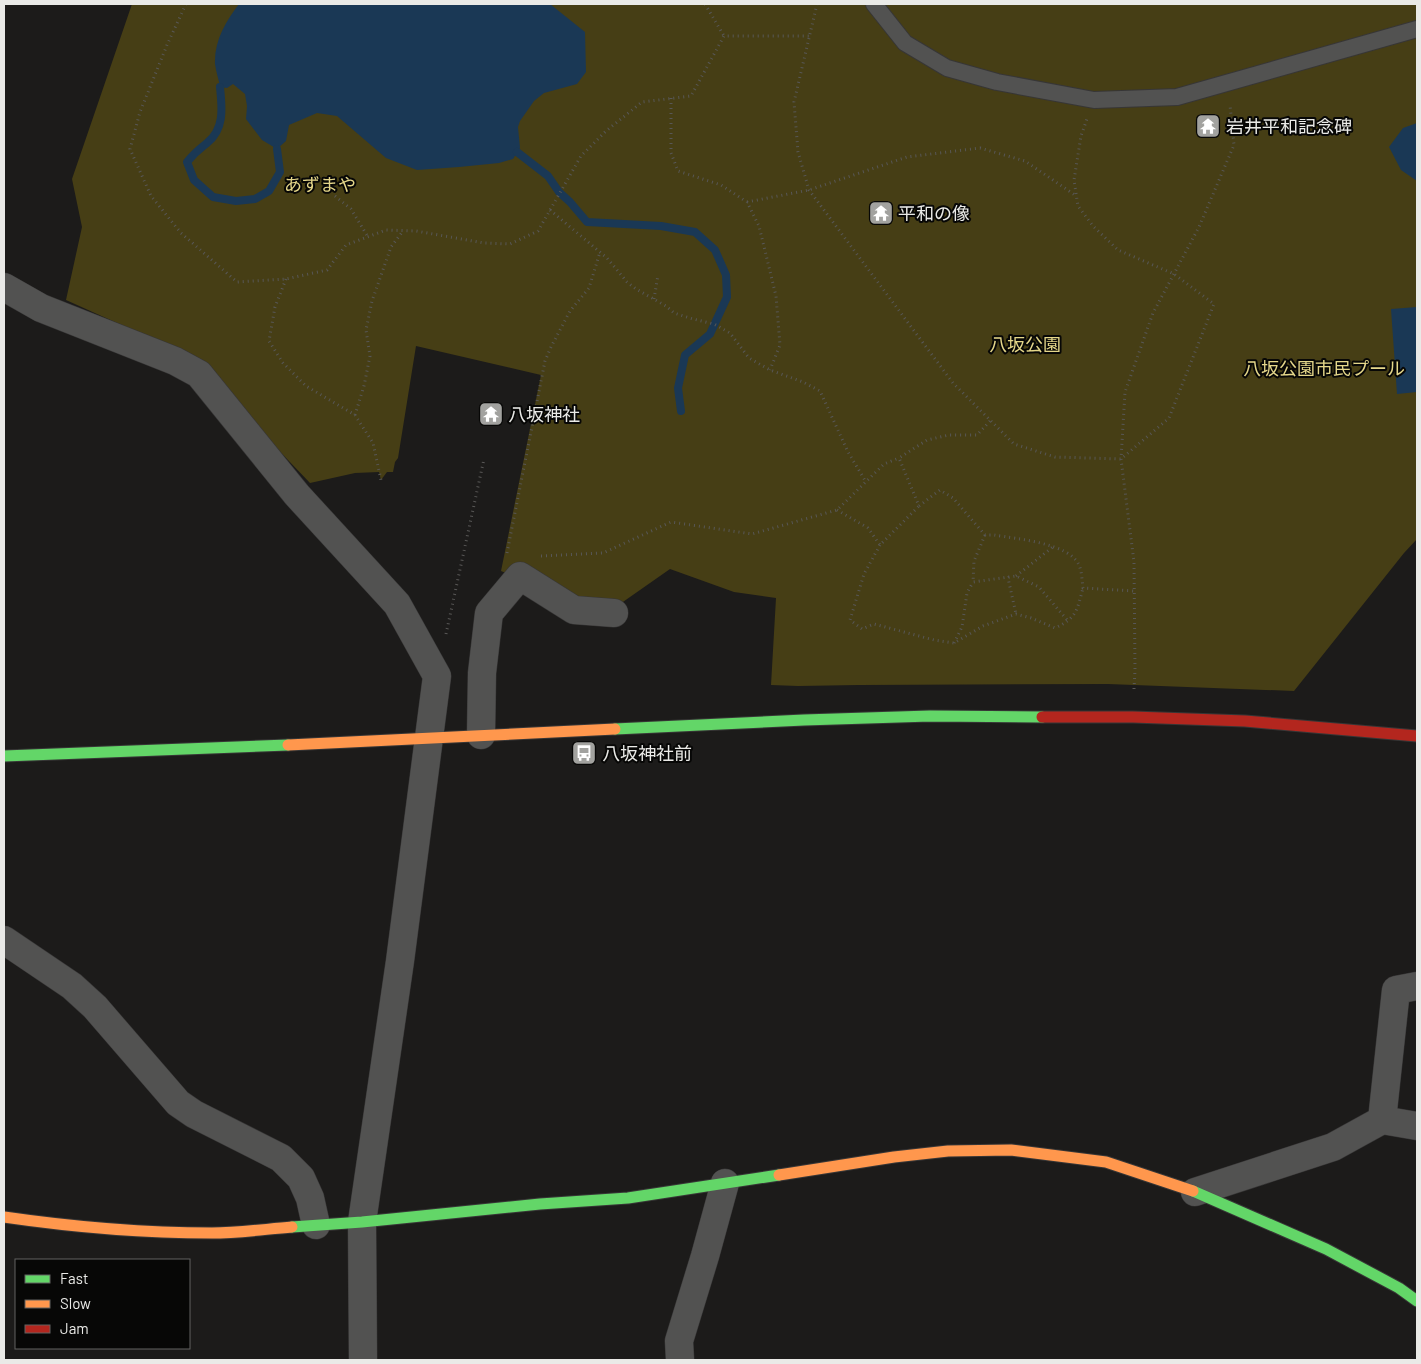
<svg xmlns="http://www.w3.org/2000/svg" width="1421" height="1364" font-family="Barlow,'Noto Sans JP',sans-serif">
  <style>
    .green { fill: #463e15 }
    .water { fill: #1a3855 }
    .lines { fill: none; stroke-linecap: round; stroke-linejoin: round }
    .stream { stroke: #1a3855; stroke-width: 8 }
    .lane-casing { stroke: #373636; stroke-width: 18 }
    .street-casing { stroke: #373636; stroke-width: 29 }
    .fast-casing { stroke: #373636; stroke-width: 13 }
    .slow-casing { stroke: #373636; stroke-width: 13 }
    .jam-casing { stroke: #373636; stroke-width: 13 }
    .path { stroke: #585756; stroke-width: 3; stroke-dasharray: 1 4; stroke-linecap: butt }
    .lane { stroke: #525251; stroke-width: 16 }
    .street { stroke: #525251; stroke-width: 28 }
    .fast { stroke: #63d668; stroke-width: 11 }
    .slow { stroke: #ff974d; stroke-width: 11 }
    .jam { stroke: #b3261e; stroke-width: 11 }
    .labels { text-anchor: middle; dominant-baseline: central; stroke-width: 4; stroke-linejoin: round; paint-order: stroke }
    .poi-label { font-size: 18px; fill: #eaeae7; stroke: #070706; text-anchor: start }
    .park-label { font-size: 18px; fill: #e5d78a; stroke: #070706 }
  </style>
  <rect width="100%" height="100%" fill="#1c1b1a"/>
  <path class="green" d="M132,4H1417V539L1404,553L1294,691L1108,684L859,685L798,686L771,685L776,598L734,592L670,569L620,604H581L501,571L541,375L416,346L398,458L395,462L393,472H387L381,480L379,472L355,473L310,483L265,436L199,360L66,300L82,227L72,179Z"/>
  <path class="water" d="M239,4H550L585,32L586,72L577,84L544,93L534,101L520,121L518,127L520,148L513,159L499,163L459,167L417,170L386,158L337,116L317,113L289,125L286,141L277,149L262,140L246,119L247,106L245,94L233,84L227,88L220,87C219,80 216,72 215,64C214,41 226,21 239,4Z
    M1417,123V181L1401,170L1389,147L1403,128Z
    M1417,307V392L1397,394L1391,309Z"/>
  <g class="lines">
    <path class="stream" d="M220,87C222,107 225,129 207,143C198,150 195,152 187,162L194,180L213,197L236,201L255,199L269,191L280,172L277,149
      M517,152L548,176L559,192L570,202L587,222L661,226L695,232L715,250L726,275L727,297L710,334L685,355L678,388L681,411"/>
    <defs>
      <path id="lane" d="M874,4L905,43L947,68L997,82L1094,100L1177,97L1417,29"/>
      <path id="street" d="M4,287L41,308L175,361L199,374L297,495L397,604L437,676L400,961L362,1222L363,1360
        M481,735L482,673L489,613L520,576L574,610L614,613
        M4,940L72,986L95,1007L178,1103L194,1114L281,1158L301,1178L310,1198L316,1225
        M1382,1120L1417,1126
        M1195,1192L1333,1147L1382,1120L1396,990L1417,986
        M680,1360L679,1341L705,1256L725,1183"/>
      <path id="fast" d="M615,729L804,720L930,716L1042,717
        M4,756L288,745
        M1193,1191L1326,1249L1399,1288L1417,1301
        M292,1227L362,1222L540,1204L628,1198L779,1175"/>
      <path id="slow" d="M288,745L615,729
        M779,1175L894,1157L948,1151L1011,1150L1106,1162L1193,1191
        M4,1217C73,1227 143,1233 212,1233C239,1233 266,1229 292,1227"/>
      <path id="jam" d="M1042,717H1133L1245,721L1417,736"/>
    </defs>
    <use href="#lane" class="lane-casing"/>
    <use href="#street" class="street-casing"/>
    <use href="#fast" class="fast-casing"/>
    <use href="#slow" class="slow-casing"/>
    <use href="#jam" class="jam-casing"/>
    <path class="path" d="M186,4L167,45L140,112L130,149L151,196L181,233L237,282L286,279L327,270L346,245L386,230L416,231L484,243L510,244L538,231L581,156L606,131L642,102L691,96L724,36H809
      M705,4L724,36
      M817,4L794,102L798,152L809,190L953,383L1014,444L1055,457L1121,459L1169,418L1214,304L1174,274L1118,250L1093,226L1078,206L1074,180L1081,136L1087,119
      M671,98V153L678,171L721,185L747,202L759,226L776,296L780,345L770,370
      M335,196L351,209L368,237
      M747,202L809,190L907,157L980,148L1025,161L1075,195
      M550,210L607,258L627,282L636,289L666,306L674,313L693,319L714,324L730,333L749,358L770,370L803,382L820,391L848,452L866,482
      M286,279L275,307L269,341L283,363L306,386L355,415L373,443L381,480
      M654,299L658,275
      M355,415L364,386L370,356L366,330L372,301L391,247L403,231
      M990,421L977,435H949L927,440L899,458L919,506L940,490L953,498L985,535H994C1017,539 1069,543 1079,565C1082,572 1082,581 1083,588L1134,591
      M837,510L868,528L880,545L919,506
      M985,535L974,561L973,582L1016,576L1039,587L1068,621
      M880,545L864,574L850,620L862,629L874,624L934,640L954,643L983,626L1016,614L1031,618L1055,628C1077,618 1077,610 1083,588
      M507,553L545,361L551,347L570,311L589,288L600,252
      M541,556L603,553L671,522L752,534L837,510L884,464L899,458
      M1016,576L1054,546
      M1009,577L1008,578L1016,614
      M446,634L484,459
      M954,643L962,627L967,593L973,582
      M1134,689L1135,670L1134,562L1121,459L1125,392L1153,313L1199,227L1234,145L1230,105"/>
    <use href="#lane" class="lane"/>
    <use href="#street" class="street"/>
    <use href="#fast" class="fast"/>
    <use href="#slow" class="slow"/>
    <use href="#jam" class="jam"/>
  </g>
  <defs>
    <symbol id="temple-square" viewBox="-11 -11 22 22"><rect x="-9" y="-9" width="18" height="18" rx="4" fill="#a2a29f" stroke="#070706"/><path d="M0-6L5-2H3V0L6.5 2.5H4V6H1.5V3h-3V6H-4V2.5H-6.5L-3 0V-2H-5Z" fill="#fff"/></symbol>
    <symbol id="bus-square" viewBox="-11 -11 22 22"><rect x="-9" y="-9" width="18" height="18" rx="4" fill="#a2a29f" stroke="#070706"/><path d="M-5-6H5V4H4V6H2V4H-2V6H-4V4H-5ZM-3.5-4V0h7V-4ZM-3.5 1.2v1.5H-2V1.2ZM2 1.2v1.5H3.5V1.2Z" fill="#fff"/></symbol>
  </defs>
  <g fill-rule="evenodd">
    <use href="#temple-square" x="1194" y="112" width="28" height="28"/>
    <use href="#temple-square" x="867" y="199" width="28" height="28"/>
    <use href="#temple-square" x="477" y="400" width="28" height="28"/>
    <use href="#bus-square" x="570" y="739" width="28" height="28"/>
  </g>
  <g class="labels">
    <g class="poi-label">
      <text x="1226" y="126">岩井平和記念碑</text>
      <text x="898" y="213">平和の像</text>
      <text x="508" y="414">八坂神社</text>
      <text x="602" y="753">八坂神社前</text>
    </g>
    <g class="park-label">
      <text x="320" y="184">あずまや</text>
      <text x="1025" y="344">八坂公園</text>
      <text x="1324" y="368">八坂公園市民プール</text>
    </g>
  </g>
  <rect width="1421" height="1364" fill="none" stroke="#eaeae7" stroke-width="10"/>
  <rect x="15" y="1259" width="175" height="90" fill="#070706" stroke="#626260"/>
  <rect x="25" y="1275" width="25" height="8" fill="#63d668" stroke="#626260"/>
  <text x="60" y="1284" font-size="15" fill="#eaeae7">Fast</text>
  <rect x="25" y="1300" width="25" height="8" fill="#ff974d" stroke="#626260"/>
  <text x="60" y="1309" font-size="15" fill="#eaeae7">Slow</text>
  <rect x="25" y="1325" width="25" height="8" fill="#b3261e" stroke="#626260"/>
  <text x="60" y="1334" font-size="15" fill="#eaeae7">Jam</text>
</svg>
